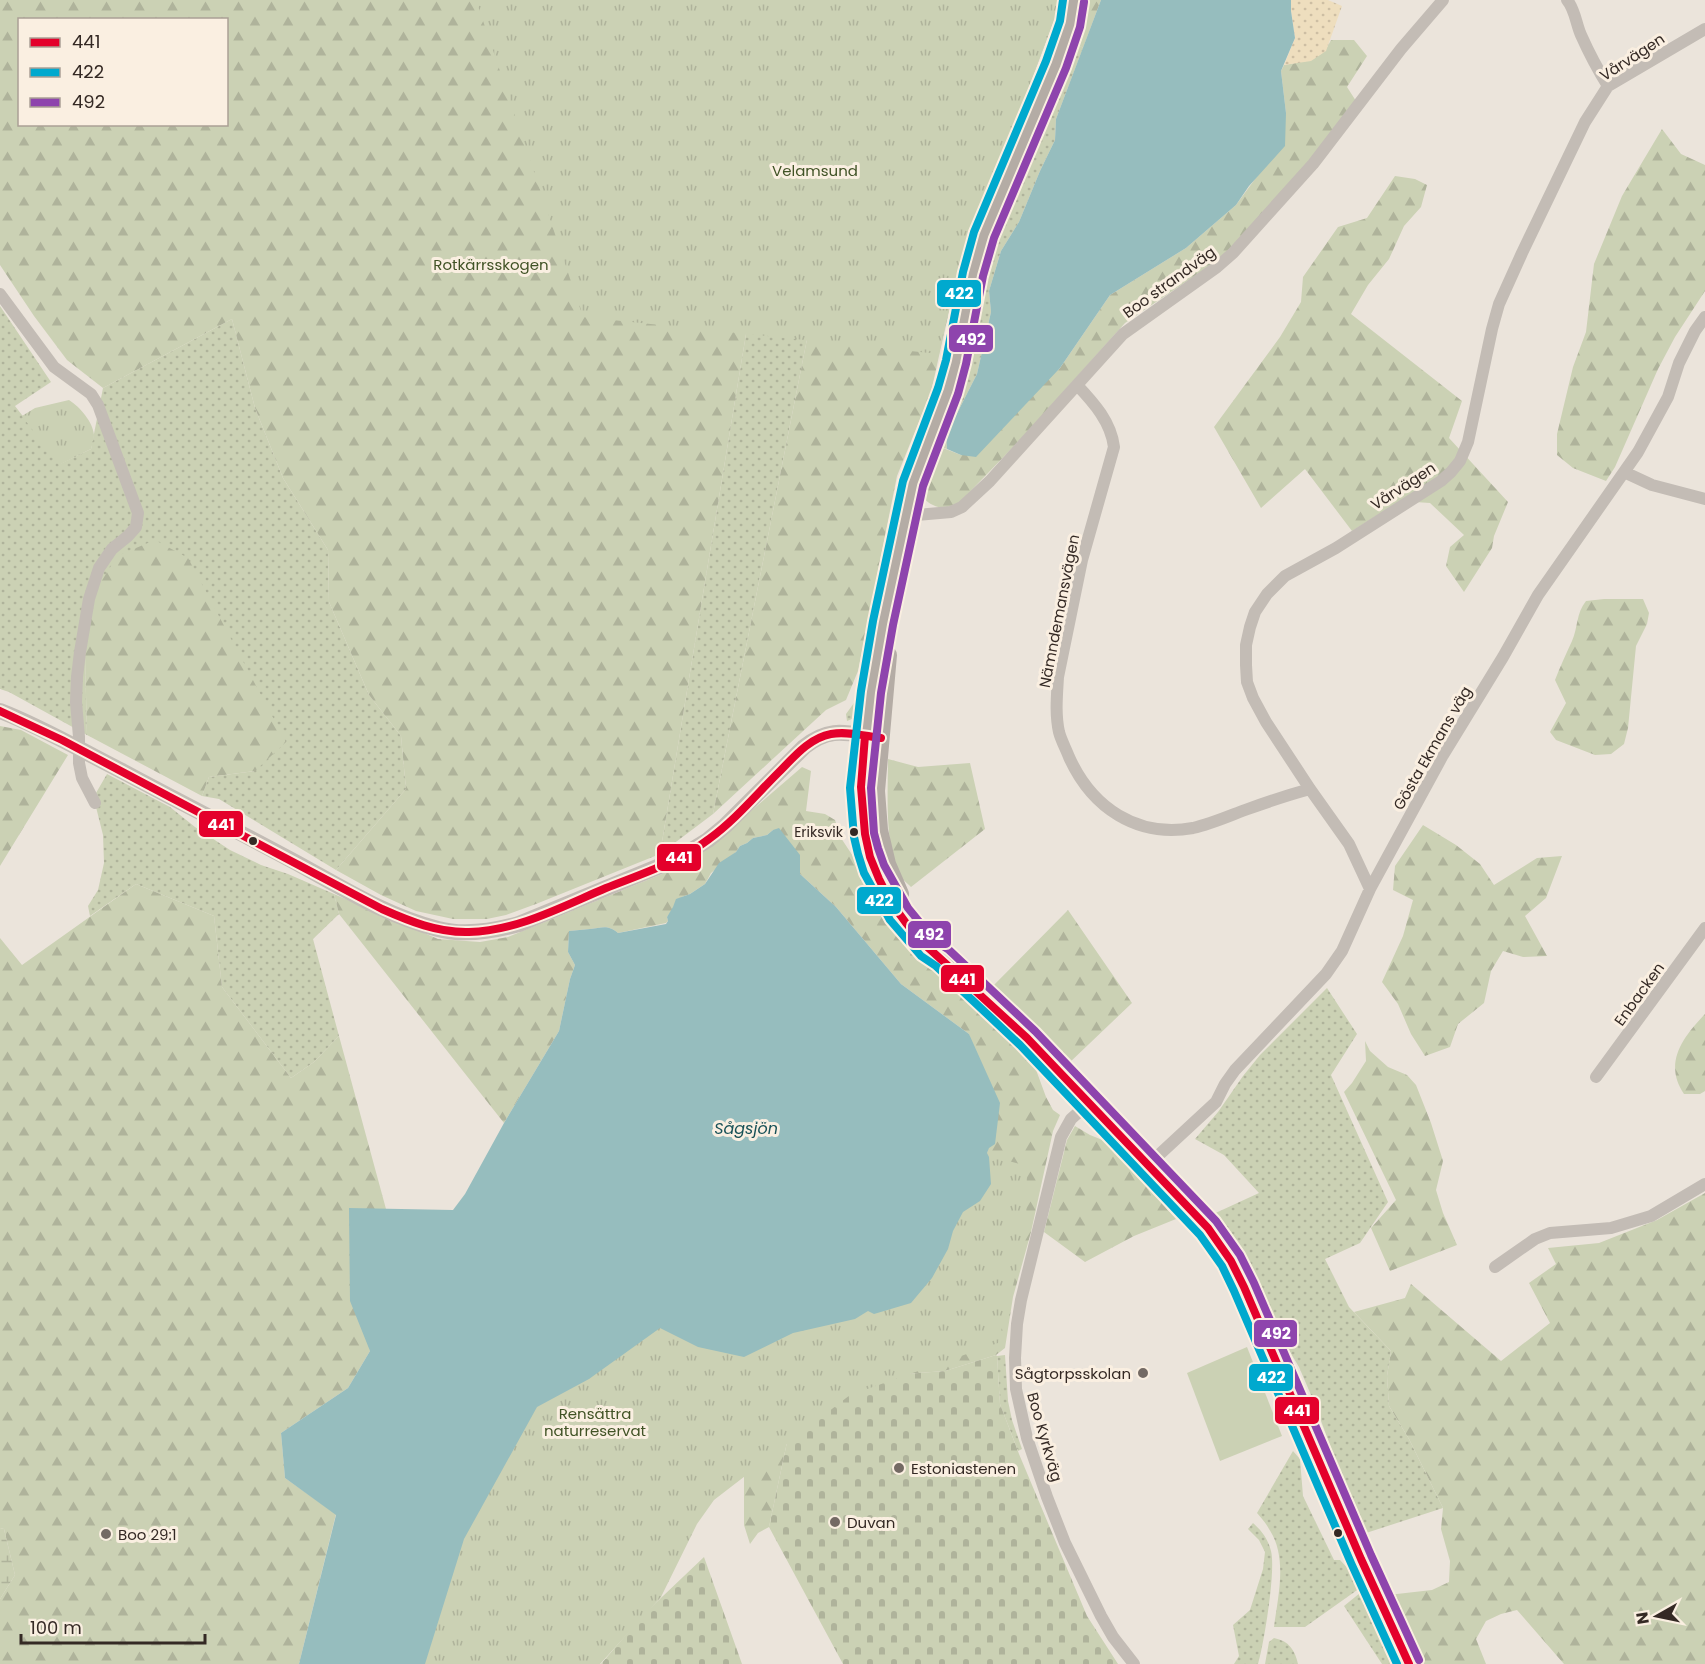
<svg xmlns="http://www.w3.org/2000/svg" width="1705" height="1664" font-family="Poppins,sans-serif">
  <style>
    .grass { fill: url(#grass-dots) }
    .forest { fill: url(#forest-firs); fill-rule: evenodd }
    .wetland { fill: url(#wetland-marsh) }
    .sand { fill: url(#sand-dots) }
    .cemetery { fill: url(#cemetery-stones) }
    .park { fill: url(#park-tufts) }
    .pitch { fill: #cbd1b4 }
    .water { fill: #96bdbe }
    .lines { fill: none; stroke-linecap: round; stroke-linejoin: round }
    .minor { stroke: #c3bcb5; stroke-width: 12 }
    .tertiary { stroke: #c3bcb5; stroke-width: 16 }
    .secondary { stroke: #b4aca5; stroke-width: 18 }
    .bus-1-casing { stroke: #faefe1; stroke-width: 12 }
    .bus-2-casing { stroke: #faefe1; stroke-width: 12 }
    .bus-3-casing { stroke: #faefe1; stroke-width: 12 }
    .bus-1 { stroke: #e4002b; stroke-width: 8 }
    .bus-2 { stroke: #00a9ce; stroke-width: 8 }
    .bus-3 { stroke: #8e44ad; stroke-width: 8 }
    .bus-dot { fill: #342924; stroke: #faefe1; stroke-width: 2 }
    .poi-dot { fill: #746a64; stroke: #faefe1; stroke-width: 2 }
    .labels { text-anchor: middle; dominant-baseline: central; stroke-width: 6; stroke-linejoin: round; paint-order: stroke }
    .bus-label { font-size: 14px; fill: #342924; stroke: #faefe1; text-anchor: end }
    .street-label { font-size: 15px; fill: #342924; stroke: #faefe1 }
    .park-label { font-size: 15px; fill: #415326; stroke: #faefe1 }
    .poi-label { font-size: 15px; fill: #342924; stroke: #faefe1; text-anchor: start }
    .water-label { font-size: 16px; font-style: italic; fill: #175157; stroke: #faefe1 }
    .line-badge { stroke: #faefe1; stroke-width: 2 }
    .badge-label { font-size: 16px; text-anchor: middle; font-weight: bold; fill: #fff }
  </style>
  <defs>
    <pattern id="grass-dots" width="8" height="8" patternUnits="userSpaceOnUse" patternTransform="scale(1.5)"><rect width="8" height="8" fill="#cbd1b4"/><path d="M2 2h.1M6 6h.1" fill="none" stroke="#afb39b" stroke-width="1.8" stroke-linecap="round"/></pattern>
    <pattern id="forest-firs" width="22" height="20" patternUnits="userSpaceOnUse" patternTransform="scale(1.5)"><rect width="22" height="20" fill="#cbd1b4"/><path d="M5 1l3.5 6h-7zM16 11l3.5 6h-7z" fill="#afb39b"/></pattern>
    <pattern id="wetland-marsh" width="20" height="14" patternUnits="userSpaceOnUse" patternTransform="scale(1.5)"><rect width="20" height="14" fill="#cbd1b4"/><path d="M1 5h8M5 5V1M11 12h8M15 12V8" fill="none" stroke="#afb39b"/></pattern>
    <pattern id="sand-dots" width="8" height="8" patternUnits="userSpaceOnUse" patternTransform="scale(1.5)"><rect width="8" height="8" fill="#eedebe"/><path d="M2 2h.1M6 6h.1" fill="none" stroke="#cdbea3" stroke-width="1.8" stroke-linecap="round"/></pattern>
    <pattern id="cemetery-stones" width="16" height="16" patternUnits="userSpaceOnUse" patternTransform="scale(1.5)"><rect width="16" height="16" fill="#cbd1b4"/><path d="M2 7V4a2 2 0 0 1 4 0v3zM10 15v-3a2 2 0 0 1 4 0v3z" fill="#afb39b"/></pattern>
    <pattern id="park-tufts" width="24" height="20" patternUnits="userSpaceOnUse" patternTransform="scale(1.5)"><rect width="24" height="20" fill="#cbd1b4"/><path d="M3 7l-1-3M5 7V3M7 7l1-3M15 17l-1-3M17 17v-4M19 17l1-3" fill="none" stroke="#afb39b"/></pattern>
  </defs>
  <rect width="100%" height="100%" fill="#ebe4db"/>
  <path class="grass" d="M1073,41L1083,48L1056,119L1055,140L1040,171L1019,222L1001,251L989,291L991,312L977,374L946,435L947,449L938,446L955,394L981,274L992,237Z
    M829,228L713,814L660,854L746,334Z
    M0,306L51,382L15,406L60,464L91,449L103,388L232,319L255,408L283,478L328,550L329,602L369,695L401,736L406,789L336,870L219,799L202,796L209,777L255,771L85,655L87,735L9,692L0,689Z
    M866,695C862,709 862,716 847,721L846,714L859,696Z
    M107,774L170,807L195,827L230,850L261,865L288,874L334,894L339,914L313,939L339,1036L314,1062L291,1078L222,987L214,916L136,884L90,916L88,906L98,890L104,863L103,835L95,803L96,793Z
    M1327,988L1357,1034L1331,1075L1388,1202L1360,1243L1325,1259L1349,1307L1391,1351L1387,1376L1389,1406L1409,1439L1443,1508L1363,1534L1314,1402L1299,1367L1266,1312L1219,1226L1209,1216L1259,1193L1224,1155L1195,1139L1218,1112L1243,1076L1260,1055Z
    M1005,1355L1008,1401L1012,1420L1022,1449L1018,1451L1000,1404L997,1356Z
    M1293,1451L1300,1459L1303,1496L1334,1560H1340L1353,1574L1360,1588L1305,1627H1274C1278,1596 1288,1557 1269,1529C1266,1523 1261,1518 1257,1513Z
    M1253,1523C1262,1531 1268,1539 1271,1551C1276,1570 1264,1644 1258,1664H1234L1239,1656L1233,1625L1250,1610L1263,1569L1265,1552L1259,1540L1248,1529Z
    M1360,1593H1363L1365,1595L1395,1664H1382L1344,1606Z
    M1274,1638C1289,1641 1295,1650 1298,1664H1265L1269,1642Z"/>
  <path class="forest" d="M0,0H835L790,210L746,334L660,854L536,904L506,915L487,919H453L416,911L381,895L336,870L406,789L401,736L369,695L329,602L328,550L283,478L255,408L232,319L103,388L67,360L34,316L0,265ZM20,20H226V124H20Z
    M1059,0L1057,12L955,284L931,392L897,476L858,671L846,700L826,710L713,814L829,228Z
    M1085,0H1101L1083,48L1073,41Z
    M1331,40H1354L1367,56L1347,87L1356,101L1308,163L1232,247L1211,265L1125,323L1021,439L960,502C951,507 943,510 933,505C910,496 932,463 938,446L961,455L1060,368L1110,295L1186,248L1236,205L1258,175L1286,113L1281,71L1284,65C1305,61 1321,62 1331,40Z
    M1662,129L1681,154L1705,165V291L1675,337L1658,369L1615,467L1606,481L1573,468L1557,455V434L1573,367L1586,332L1594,264L1622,196Z
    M1395,176L1415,179L1427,185L1421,207L1404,226L1389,259L1368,285L1351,314L1462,401L1449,438L1508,502L1494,536L1492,548L1464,592L1446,566L1450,547L1464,535L1430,503L1400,501L1352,531L1305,469L1261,508L1214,427L1280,337L1301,302L1303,277L1338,227L1367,218Z
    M155,540L188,558L286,742L255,771L209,777L202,796L87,735L85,655L93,609L98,587L117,556Z
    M1604,599H1643L1649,613L1647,624L1636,646L1628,728L1624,744L1611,754L1595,755L1556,740L1550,732L1566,703L1555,680C1560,667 1566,654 1572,641C1578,628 1576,613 1586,601Z
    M0,726L21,730L68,755L0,866Z
    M888,759L918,767L970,763L985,829L911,887C908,884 903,880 901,877C884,850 888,791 888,759Z
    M802,767L811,771L806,811L825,814L835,820L841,838L870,882L887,915L917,952L1035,1067L1046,1097L1053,1110L1060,1115L1053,1131L1031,1232L1013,1297L1005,1348L996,1355L945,1371L905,1374L790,1428L769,1527L758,1533L750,1544L744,1525V1357L987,1153L988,1148L969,1034L901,984L836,907L800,874L773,830L767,835L753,838L747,843L740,846L736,852L711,873L705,884L690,894L682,897L667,917L668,921L666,923L618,933C608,924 601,928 590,929C583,930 576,930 569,931L568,952L575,965L570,979L559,1031L504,1123L339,914L334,894L438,939L480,942L508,937L662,874L706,850Z
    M1423,825L1456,845L1480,864L1494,885L1537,858L1562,856L1546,898L1525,916L1547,956L1523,957L1503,951L1491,971L1484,1003L1458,1024L1450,1047L1425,1056L1411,1034L1398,1004L1382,982L1403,936L1413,900L1393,890L1395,866Z
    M136,884L214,916L222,987L291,1078L314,1062L339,1036L386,1209H349L370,1351L348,1388L281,1433L285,1478L336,1514L299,1664H0V1599L15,1575L4,1529L0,1528V938L22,965Z
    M1068,910L1132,1003L1067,1065L989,990Z
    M1705,1014V1091L1700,1094H1684C1663,1063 1683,1037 1705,1014Z
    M1365,1041L1370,1051L1388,1067L1407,1075L1416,1085L1431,1123L1443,1161L1436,1190L1443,1213L1457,1245L1390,1271L1371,1228L1396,1200L1344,1092L1352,1083L1366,1061Z
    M1075,1126L1090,1135L1105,1141L1176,1219L1134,1236L1085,1262L1044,1232L1067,1140Z
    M1705,1193V1664H1564L1517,1610L1501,1614L1486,1621L1476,1639L1486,1664H1418L1408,1645L1388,1595L1432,1590L1449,1582L1450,1561L1441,1529L1443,1508L1409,1439L1389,1406L1387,1376L1391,1351L1354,1312L1405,1298L1411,1284L1501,1361L1550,1323L1529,1283L1556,1264L1548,1248L1599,1243L1657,1220Z"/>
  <path class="wetland" d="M0,1528L4,1529L15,1575L0,1599Z"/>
  <path class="sand" d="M1291,0H1328L1342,6L1326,51L1311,61L1284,65L1295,38L1291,11Z"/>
  <path class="cemetery" d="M996,1355L997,1356L1000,1404L1019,1454L1087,1616L1118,1664H843L769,1527L790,1428L813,1404L905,1374L945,1371Z
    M704,1557L742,1664H601L643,1615Z"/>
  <path class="park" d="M476,0H1059L1057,12L955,284L939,354L583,317Z
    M69,400C80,407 93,422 94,435C94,439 92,445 91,449L59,465L22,416L35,408Z
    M735,1135L1001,1159L1027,1166L1026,1235L998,1343L850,1395L714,1500L697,1524L661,1597L600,1664H370L398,1576Z"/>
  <path class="pitch" d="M1247,1347L1282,1436L1220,1461L1187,1373Z"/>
  <path class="water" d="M1101,0H1291V11L1295,38L1281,71L1286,113L1285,146L1249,186L1236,205L1186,248L1110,295L1060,368L976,457L961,455L947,449L946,435L977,374L991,312L989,291L1001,251L1019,222L1040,171L1055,140L1056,119Z
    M779,828L800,855V874L836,907L901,984L969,1034L1000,1103L995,1144L989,1148L987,1153L989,1157L991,1184L980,1201L963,1212L953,1231L948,1249L932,1278L911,1303L874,1314L868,1311L855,1319L793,1333L744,1357L698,1347L660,1328L589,1379L537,1407L464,1539L425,1664H299L336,1515L285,1478L281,1433L348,1388L370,1351L350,1301L349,1208L453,1210L465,1194L504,1123L559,1031L570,979L575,965L568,952L569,931C576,930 583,930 590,929C601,928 608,924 618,933L666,924L668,921L667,917L673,907L676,899L690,894L705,884L719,863L736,852L740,846L747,843L753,838L767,835L773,830Z"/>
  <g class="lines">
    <path class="minor" d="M1567,0C1575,9 1576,24 1581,35C1589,53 1598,70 1608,86
      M0,294L54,367L91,394L98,405L138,513L136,527L128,536L112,549L99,568L89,599L80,652L77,677L76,702L79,737V763L82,778L95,803
      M1077,385C1094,403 1111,422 1114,447L1082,560L1058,677C1057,695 1055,714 1059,732C1061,740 1066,749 1069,757C1092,808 1137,838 1193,828C1211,824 1229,816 1245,810C1267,802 1288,795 1310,789
      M1624,472L1652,485L1705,499
      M905,516L951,512L962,507L990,481L1123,334L1217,267L1233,253L1313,164L1401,49L1443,0
      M1370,889L1349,844L1310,789L1266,722L1253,698L1247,682L1246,665V645L1250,627L1255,612L1267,594L1285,576L1336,548L1441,481L1451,472L1460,461L1468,442L1492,329L1499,304L1522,253L1585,122L1608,86L1705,29
      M1596,1077L1705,928
      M1089,1103L1071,1119L1061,1137L1021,1300L1017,1324L1015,1358L1016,1389L1027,1438L1047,1497L1065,1543L1101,1616L1113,1637L1134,1664
      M1148,1165L1216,1102L1225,1084L1235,1070L1326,974L1342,951L1370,889L1443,755L1503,657L1538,595L1638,452L1668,397L1679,363L1695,331L1705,317
      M1495,1267L1535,1239L1550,1233L1611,1228L1651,1216L1705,1184"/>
    <path class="tertiary" d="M0,711C42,727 82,751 122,771C179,802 238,831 295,862C341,887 386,916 438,929C464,936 494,931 519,924L660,866L690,851L708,840L725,826L804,747C832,725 848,734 880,738"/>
    <path class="secondary" d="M1074,0L1070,24L1056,65L998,200L984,235L973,274L956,362L948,391L913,483L883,623L871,692L860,788L864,835L868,851L874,869L899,914L928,949L942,958L1027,1038L1208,1228L1231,1261L1244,1287L1361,1559L1409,1664
      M888,655L876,791L879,830L887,864L900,894"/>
    <defs>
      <path id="bus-1" d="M0,711L62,740L382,909C409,921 438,933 469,932C517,931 563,906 606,888C641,874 679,862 709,839C734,821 755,796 778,773C793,758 809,738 831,734C848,731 865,736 881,738
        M865,736L861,787L865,834L870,857L879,879L890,901L906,923L922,942L1027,1038L1208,1228L1231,1261L1244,1287L1361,1559L1409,1664"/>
      <path id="bus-2" d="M1063,0L1060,21L1046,61L974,232L963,272L946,360L938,388L903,481L873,621L861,691L850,788L854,837L858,854L864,873L890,920L921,956L936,966L1020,1045L1200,1235L1222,1266L1234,1291L1351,1563L1397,1664"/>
      <path id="bus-3" d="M1084,2L1080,27L1066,68L994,238L983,276L966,364L958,394L923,486L893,625L881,693L871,788L874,833L878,848L884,865L908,908L935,941L949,950L1035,1031L1216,1221L1240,1255L1254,1283L1371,1555L1419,1660"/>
    </defs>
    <use href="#bus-1" class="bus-1-casing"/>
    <use href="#bus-2" class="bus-2-casing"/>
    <use href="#bus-3" class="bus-3-casing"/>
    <use href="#bus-1" class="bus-1"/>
    <use href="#bus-2" class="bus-2"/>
    <use href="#bus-3" class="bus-3"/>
  </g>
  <g class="bus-dot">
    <circle cx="854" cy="832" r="5"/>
    <circle cx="253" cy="841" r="5"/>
    <circle cx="1338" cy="1533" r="5"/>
  </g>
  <g class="poi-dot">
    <circle cx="1143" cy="1373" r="6"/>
    <circle cx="899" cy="1468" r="6"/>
    <circle cx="835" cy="1522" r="6"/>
    <circle cx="106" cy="1534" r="6"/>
  </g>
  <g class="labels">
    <g class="bus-label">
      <text x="843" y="832">Eriksvik</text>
    </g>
    <g class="street-label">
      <text transform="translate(1632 57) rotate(-33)">Vårvägen</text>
      <text transform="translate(1169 282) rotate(-36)">Boo strandväg</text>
      <text transform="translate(1403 486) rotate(-33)">Vårvägen</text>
      <text transform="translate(1059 611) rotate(-79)">Nämndemansvägen</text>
      <text transform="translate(1432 748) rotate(-60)">Gösta Ekmans väg</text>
      <text transform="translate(1639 994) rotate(-54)">Enbacken</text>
      <text transform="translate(1045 1437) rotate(74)">Boo Kyrkväg</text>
    </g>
    <g class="park-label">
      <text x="815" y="170">Velamsund</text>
      <text x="491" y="264">Rotkärrsskogen</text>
      <text x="595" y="1413">Rensättra<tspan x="595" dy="17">naturreservat</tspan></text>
    </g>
    <g class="poi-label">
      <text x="1131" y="1373" text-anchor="end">Sågtorpsskolan</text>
      <text x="911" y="1468">Estoniastenen</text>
      <text x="847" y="1522">Duvan</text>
      <text x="118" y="1534">Boo 29:1</text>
    </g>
    <g class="water-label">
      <text x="746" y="1128">Sågsjön</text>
    </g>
  </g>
  <g class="line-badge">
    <rect x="936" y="279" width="46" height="29" rx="6" fill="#00a9ce"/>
    <rect x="948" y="324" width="46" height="29" rx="6" fill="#8e44ad"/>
    <rect x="198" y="810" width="46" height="28" rx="6" fill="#e4002b"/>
    <rect x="656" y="843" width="46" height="29" rx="6" fill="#e4002b"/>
    <rect x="856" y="886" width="46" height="29" rx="6" fill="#00a9ce"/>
    <rect x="907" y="920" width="45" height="29" rx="6" fill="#8e44ad"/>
    <rect x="940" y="964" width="45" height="29" rx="6" fill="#e4002b"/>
    <rect x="1253" y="1319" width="45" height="29" rx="6" fill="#8e44ad"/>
    <rect x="1248" y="1363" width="46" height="29" rx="6" fill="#00a9ce"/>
    <rect x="1274" y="1396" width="46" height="29" rx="6" fill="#e4002b"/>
  </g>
  <g class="badge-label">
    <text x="959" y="299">422</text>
    <text x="971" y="345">492</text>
    <text x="221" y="830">441</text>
    <text x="679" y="863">441</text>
    <text x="879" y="906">422</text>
    <text x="929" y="940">492</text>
    <text x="962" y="985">441</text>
    <text x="1276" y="1339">492</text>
    <text x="1271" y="1383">422</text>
    <text x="1297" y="1416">441</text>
  </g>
  <rect x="18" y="18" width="210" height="108" fill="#faefe1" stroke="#aba095" stroke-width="1.5"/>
  <rect x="30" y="38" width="30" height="9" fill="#e4002b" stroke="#aba095" stroke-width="1.5"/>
  <text x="72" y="48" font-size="18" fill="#342924">441</text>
  <rect x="30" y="68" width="30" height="9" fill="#00a9ce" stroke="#aba095" stroke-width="1.5"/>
  <text x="72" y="78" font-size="18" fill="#342924">422</text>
  <rect x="30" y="98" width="30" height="9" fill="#8e44ad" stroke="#aba095" stroke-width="1.5"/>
  <text x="72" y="108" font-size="18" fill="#342924">492</text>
  <g transform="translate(1657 1616) rotate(261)" stroke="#faefe1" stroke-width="4.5" paint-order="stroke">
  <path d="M0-4.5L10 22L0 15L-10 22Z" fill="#342924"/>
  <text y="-9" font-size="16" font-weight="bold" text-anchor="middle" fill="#342924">N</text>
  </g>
  <path d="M21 1634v9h184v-9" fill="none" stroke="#342924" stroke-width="3"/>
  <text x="30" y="1634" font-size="18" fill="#342924" stroke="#faefe1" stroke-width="4.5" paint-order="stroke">100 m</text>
</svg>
